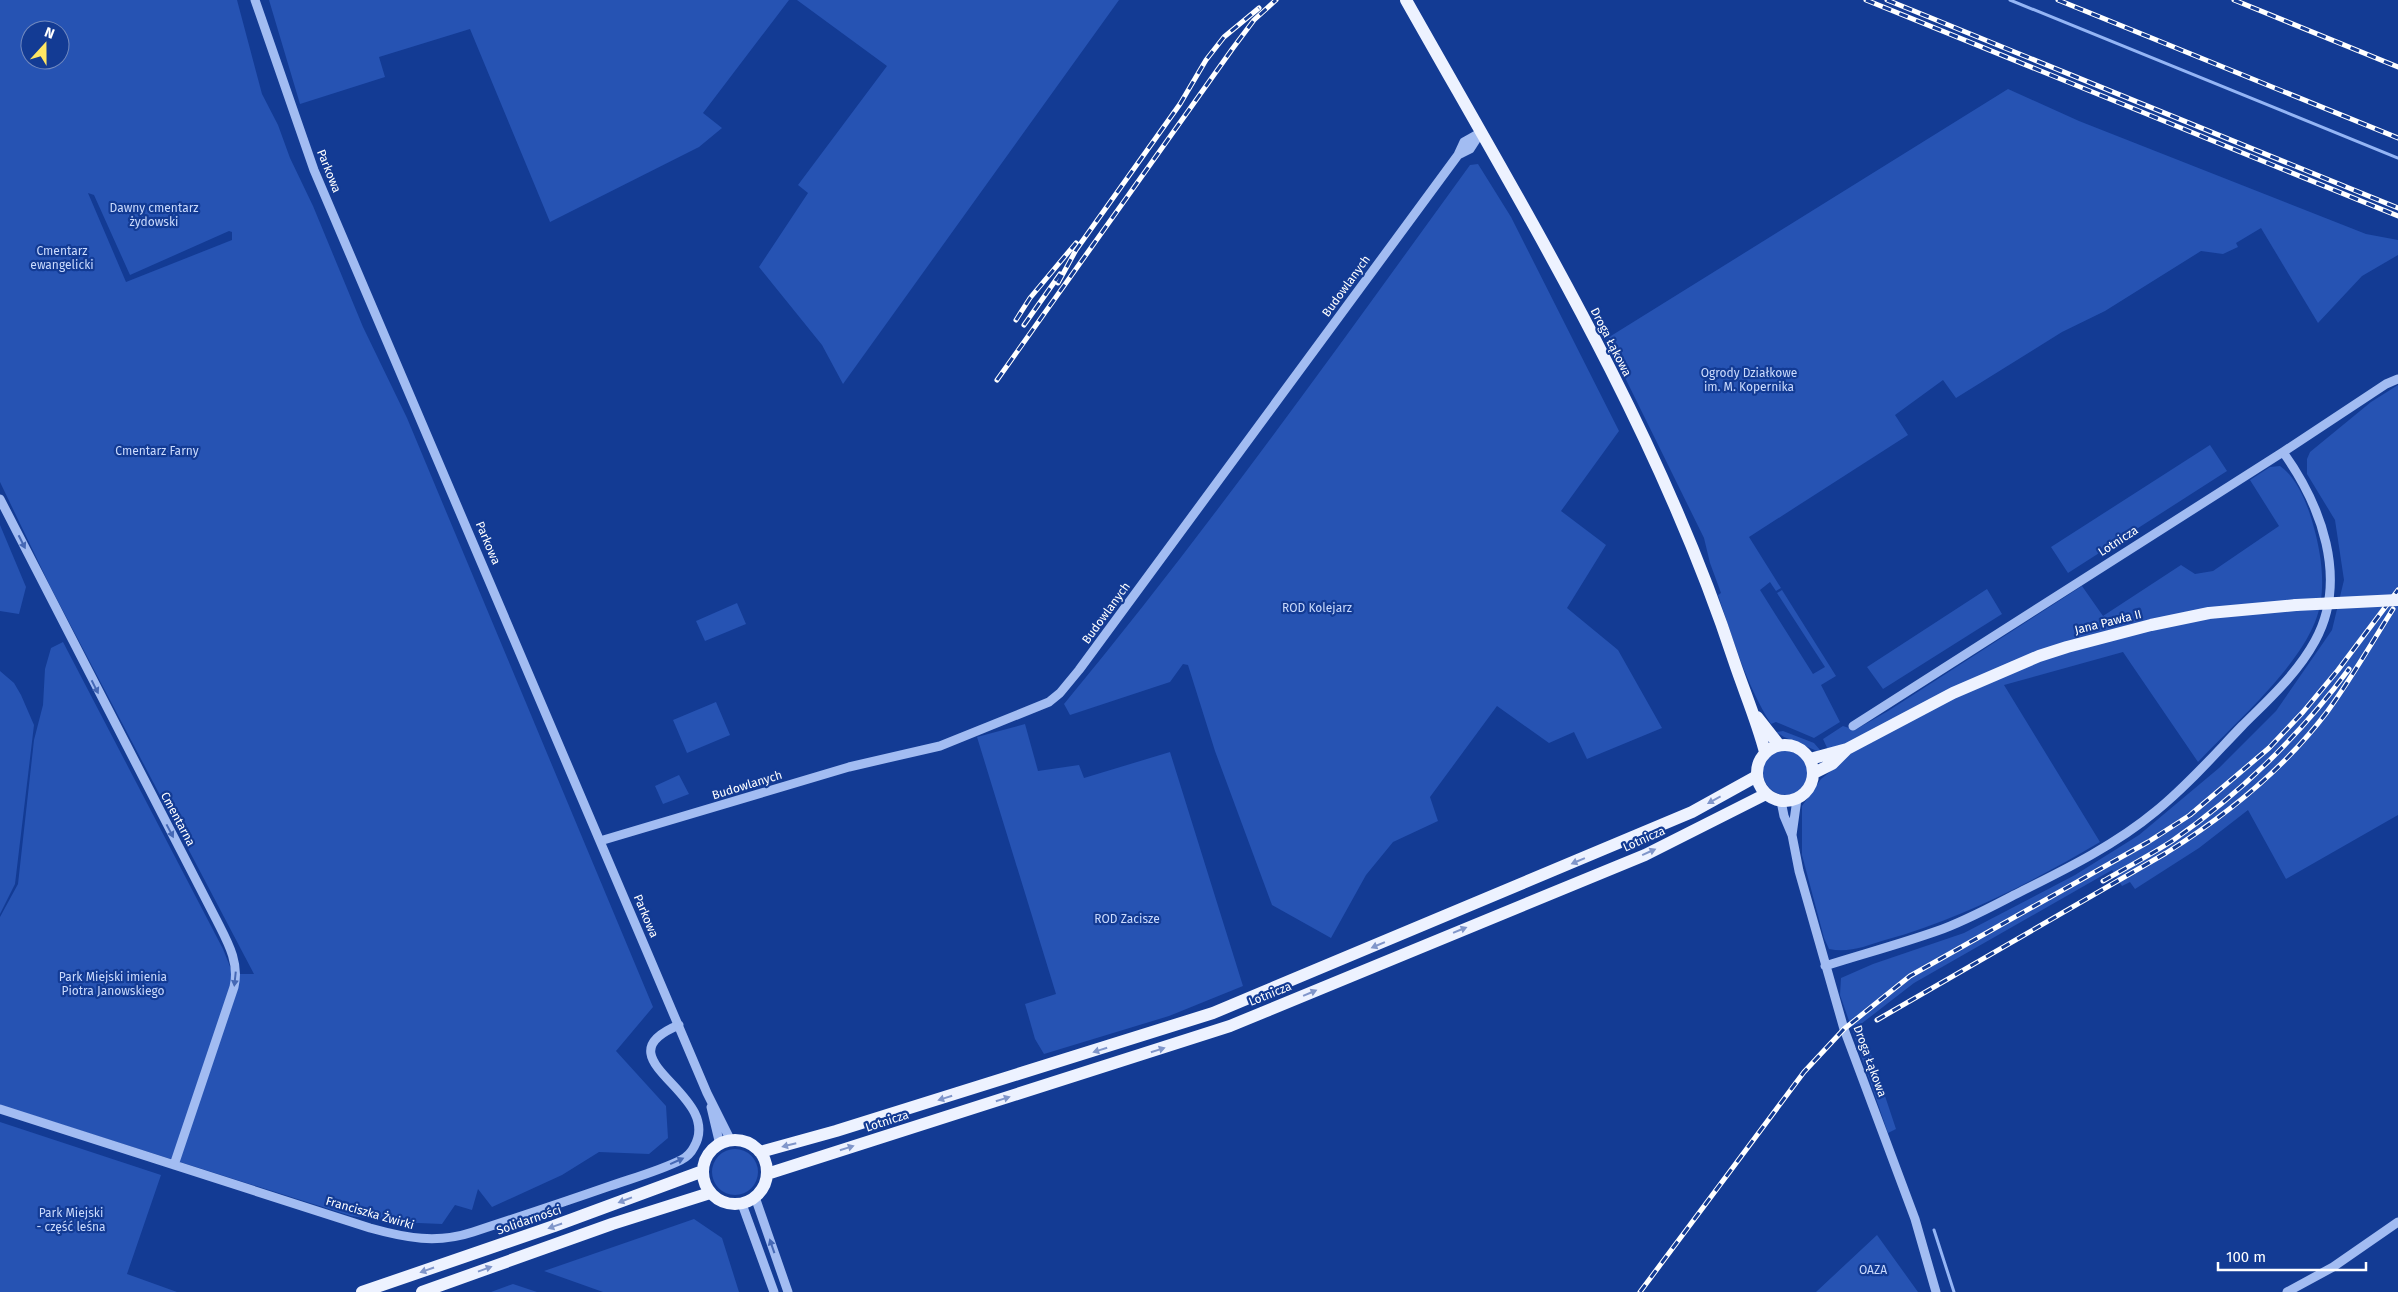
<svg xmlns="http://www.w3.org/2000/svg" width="2398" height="1292" font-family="'Fira Sans',sans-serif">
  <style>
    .green { fill: #2653b3; fill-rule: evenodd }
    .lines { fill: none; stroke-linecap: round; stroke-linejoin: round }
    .stream { stroke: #94b5f5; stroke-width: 3 }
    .minor { stroke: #a2bcf2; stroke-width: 9 }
    .major { stroke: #edf2ff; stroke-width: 12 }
    .rail-casing { stroke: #fff; stroke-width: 5 }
    .rail { stroke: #133b94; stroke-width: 3; stroke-dasharray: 9; stroke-linecap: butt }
    .major-bridge { stroke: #edf2ff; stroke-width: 12 }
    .oneway { fill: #4568b5 }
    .oneway2 { fill: #8096ca }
    .labels { text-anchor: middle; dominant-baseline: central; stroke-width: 4.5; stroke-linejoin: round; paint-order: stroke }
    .street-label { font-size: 12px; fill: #fff; stroke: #133b94 }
    .park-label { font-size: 12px; fill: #cadafd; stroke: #133b94 }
  </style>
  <rect width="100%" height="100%" fill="#133b94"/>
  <path class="green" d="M0,0H237L262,94L278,125L290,158L313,206L363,327L407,418L653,1007L616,1051L666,1106L668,1138L649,1154L599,1152L562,1175L492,1207L478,1189L472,1210L455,1205L442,1224L395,1222L351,1216L0,1105V917L18,884L34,740L43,705L45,669L51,648L63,642L223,949L233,974H254L50,586L0,482ZM30,30H60V60H30ZM88,193L94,195L130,275L229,231L232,232V240L126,282Z
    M269,0H789L703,113L722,128L699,147L550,222L470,29L379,57L385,77L300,104Z
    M797,0H1119L843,384L822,345L759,267L808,193L798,185L887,66Z
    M2008,89L2079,121L2366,234L2398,240V255L2362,276L2318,323L2261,228L2236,243L2238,247L2223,254L2201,251L2105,311L2062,332L1956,398L1943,380L1895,415L1908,435L1749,537L1781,588L1776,591L1770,582L1760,590L1813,674L1825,667L1777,593L1782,590L1836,676L1821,685L1840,722L1814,738L1776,722L1771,724C1746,684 1733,639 1718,595L1721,593L1710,563L1704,538L1606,339Z
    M1478,164L1511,217L1619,431L1561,511L1606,545L1567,608L1618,650L1662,728L1587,759L1574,732L1549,743L1497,706L1430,797L1438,821L1393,842L1366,875L1331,938L1272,905L1215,751L1188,665L1183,664L1170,682L1070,715L1064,704C1207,531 1338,347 1470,165Z
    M2398,385V815L2286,879L2248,810L2199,848L2135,889L2130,882L2122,886L2112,870L1914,983L1861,1024L1896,1129L1888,1133L1840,995L1841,978L1873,964L1964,933L2075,875L2139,835L2219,768L2276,711L2332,630L2344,580L2335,520L2307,474V459L2310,452L2371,402Z
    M2210,445L2227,471L2068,573L2051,547Z
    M2280,466C2298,478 2309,508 2314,528C2322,557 2327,593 2315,622C2296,670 2234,724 2198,762L2123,652L2004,685L2100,842C2032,882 1961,919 1885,940C1866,946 1849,953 1829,949L1824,938L1802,855V806L1821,779L1836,767L1823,739L1843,726L1855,730L1888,711L2082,586L2103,616L2181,565L2195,574L2213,571L2279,526L2250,480L2270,467Z
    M0,525L26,587L19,614L0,611Z
    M1987,589L2002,614L1883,689L1867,667Z
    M737,603L746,624L705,641L696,621Z
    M0,671L14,683L21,695L34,725L15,884L0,914Z
    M716,702L730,735L687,753L673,720Z
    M1025,724L1038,771L1079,765L1084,778L1170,752L1243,986L1169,1016L1044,1054L1035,1039L1025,1004L1056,994L977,737Z
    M1783,731L1814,743L1820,750L1817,751L1784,737L1776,732Z
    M1763 772a23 23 0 1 1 46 0a23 23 0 1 1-46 0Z
    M679,775L689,794L663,804L655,786Z
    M0,1122L161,1175L127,1274L177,1292H0Z
    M712 1172a23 23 0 1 1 46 0a23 23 0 1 1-46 0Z
    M694,1219L722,1238L739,1292H603L544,1271Z
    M1877,1235L1918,1292H1816Z
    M513,1284L537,1292H491Z"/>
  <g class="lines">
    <path class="stream" d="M2010,0L2398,158
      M1934,1230L1954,1292"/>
    <path class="minor" d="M255,0L314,170L648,954L707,1093L731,1141
      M1458,155L1470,149L1479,135
      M0,499L216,919C227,941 240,962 234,987L174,1165
      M1853,726L2283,452L2386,384L2398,379
      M1781,801L1784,816L1792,835L1799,871L1844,1029L1915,1219L1936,1292
      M1792,835L1797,799
      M600,841L849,767L940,746L1049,702L1060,693L1079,670L1458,155L1464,142L1480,133
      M1825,966C1863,954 1900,944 1937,931C1963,922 1989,908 2014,895C2062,871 2114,846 2156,811C2187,786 2214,755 2242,726C2268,700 2297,674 2315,641C2349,579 2321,505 2283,452
      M711,1107L720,1145
      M0,1109L370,1228C406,1238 437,1244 473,1232C519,1217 564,1202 610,1186C633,1178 659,1171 681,1160C687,1157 691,1153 694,1147C725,1093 596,1059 679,1025
      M755,1197L788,1292
      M742,1204L774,1292
      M2287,1292L2333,1267L2398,1222"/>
    <path class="major" d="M1406,0C1526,213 1658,428 1734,661C1744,691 1757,721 1765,752
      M1757,717L1779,745
      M1757 773a28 28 0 1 1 56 0a28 28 0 1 1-56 0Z
      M1810,759L1847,749L1953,693L2039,656L2067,647L2151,625L2209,613L2296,605
      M1814,773L1832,764L1847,749
      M703 1172a32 32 0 1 1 64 0a32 32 0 1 1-64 0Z
      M760,1152L836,1131L1213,1013L1692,812L1757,776
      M767,1174L1230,1026L1645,855L1766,794
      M362,1292L554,1226L703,1171
      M422,1292L612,1224L710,1193"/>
    <defs>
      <path id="rail" d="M1866,0L2398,216
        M1887,0L2398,208
        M2058,0L2398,138
        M2234,0L2398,67
        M1058,283L1076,250L1180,104L1206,60L1224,37L1259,8
        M1016,320L1030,298L1076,243
        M1024,325L1060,274
        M997,380L1233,48L1254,20L1276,0
        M2103,881C2126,868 2150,855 2172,841C2240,794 2300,735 2349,669
        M1877,1020L2166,853C2227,815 2283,770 2327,712C2351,679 2371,644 2393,609
        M1640,1292L1804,1072L1844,1029L1910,976L2148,842L2190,815L2269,748L2303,712L2338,670L2398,590"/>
    </defs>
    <use href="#rail" class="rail-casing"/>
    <use href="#rail" class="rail"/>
    <path class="major-bridge" d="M2296,605L2398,600"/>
  </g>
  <defs><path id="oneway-solid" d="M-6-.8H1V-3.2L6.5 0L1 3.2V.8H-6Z" transform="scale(1.25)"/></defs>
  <g class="oneway">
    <use href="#oneway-solid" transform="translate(22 542) rotate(63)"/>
    <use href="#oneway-solid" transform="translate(95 687) rotate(63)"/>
    <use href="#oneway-solid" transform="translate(170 831) rotate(62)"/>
    <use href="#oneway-solid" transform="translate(235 979) rotate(96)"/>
    <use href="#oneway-solid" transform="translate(677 1161) rotate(-24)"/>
    <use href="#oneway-solid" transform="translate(772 1246) rotate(-109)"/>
  </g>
  <g class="oneway2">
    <use href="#oneway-solid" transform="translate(1714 800) rotate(151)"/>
    <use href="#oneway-solid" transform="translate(1649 852) rotate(-24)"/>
    <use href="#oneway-solid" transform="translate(1578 861) rotate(157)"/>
    <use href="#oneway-solid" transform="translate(1460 930) rotate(-22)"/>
    <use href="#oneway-solid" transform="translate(1378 945) rotate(157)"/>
    <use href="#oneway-solid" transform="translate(1310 993) rotate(-23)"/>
    <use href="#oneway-solid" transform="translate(1100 1050) rotate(163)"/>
    <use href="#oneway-solid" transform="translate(1158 1050) rotate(-18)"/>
    <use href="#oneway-solid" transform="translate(945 1098) rotate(163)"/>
    <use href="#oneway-solid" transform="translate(1003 1099) rotate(-17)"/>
    <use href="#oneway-solid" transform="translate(789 1145) rotate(166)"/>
    <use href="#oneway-solid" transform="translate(847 1148) rotate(-18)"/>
    <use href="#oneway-solid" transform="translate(625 1200) rotate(159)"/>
    <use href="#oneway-solid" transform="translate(555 1226) rotate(161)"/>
    <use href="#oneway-solid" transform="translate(485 1269) rotate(-20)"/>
    <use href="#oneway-solid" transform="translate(427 1270) rotate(161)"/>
  </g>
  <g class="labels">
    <g class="street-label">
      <text transform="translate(329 171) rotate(68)">Parkowa</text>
      <text transform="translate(1346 286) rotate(-54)">Budowlanych</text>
      <text transform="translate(1611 342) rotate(63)">Droga Łąkowa</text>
      <text transform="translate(2118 541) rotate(-33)">Lotnicza</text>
      <text transform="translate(488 543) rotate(67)">Parkowa</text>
      <text transform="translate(1106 613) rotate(-54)">Budowlanych</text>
      <text transform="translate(2108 622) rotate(-14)">Jana Pawła II</text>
      <text transform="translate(747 785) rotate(-17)">Budowlanych</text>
      <text transform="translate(178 819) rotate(62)">Cmentarna</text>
      <text transform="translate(1644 839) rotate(-24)">Lotnicza</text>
      <text transform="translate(646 916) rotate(67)">Parkowa</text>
      <text transform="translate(1270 994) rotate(-22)">Lotnicza</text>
      <text transform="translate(1870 1061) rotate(70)">Droga Łąkowa</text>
      <text transform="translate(887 1121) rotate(-18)">Lotnicza</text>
      <text transform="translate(370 1213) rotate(16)">Franciszka Żwirki</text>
      <text transform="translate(529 1220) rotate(-19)">Solidarności</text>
    </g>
    <g class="park-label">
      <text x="154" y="208">Dawny cmentarz<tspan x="154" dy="14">żydowski</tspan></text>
      <text x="62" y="251">Cmentarz<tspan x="62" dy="14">ewangelicki</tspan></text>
      <text x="1749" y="373">Ogrody Działkowe<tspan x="1749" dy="14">im. M. Kopernika</tspan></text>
      <text x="157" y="451">Cmentarz Farny</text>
      <text x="1317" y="608">ROD Kolejarz</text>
      <text x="1127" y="919">ROD Zacisze</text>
      <text x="113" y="977">Park Miejski imienia<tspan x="113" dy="14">Piotra Janowskiego</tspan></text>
      <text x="71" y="1213">Park Miejski<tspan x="71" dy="14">- część leśna</tspan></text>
      <text x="1873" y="1270">OAZA</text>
    </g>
  </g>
  <g transform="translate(45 45) rotate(21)"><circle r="24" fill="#133b94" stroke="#7189bf"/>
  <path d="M0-4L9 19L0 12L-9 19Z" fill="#ffe663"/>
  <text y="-8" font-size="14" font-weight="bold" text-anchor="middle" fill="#ffffff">N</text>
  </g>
  <path d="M2218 1262v8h148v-8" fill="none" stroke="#ffffff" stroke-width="2.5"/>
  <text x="2226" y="1262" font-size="15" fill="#ffffff" stroke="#133b94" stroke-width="4" paint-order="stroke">100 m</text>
</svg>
